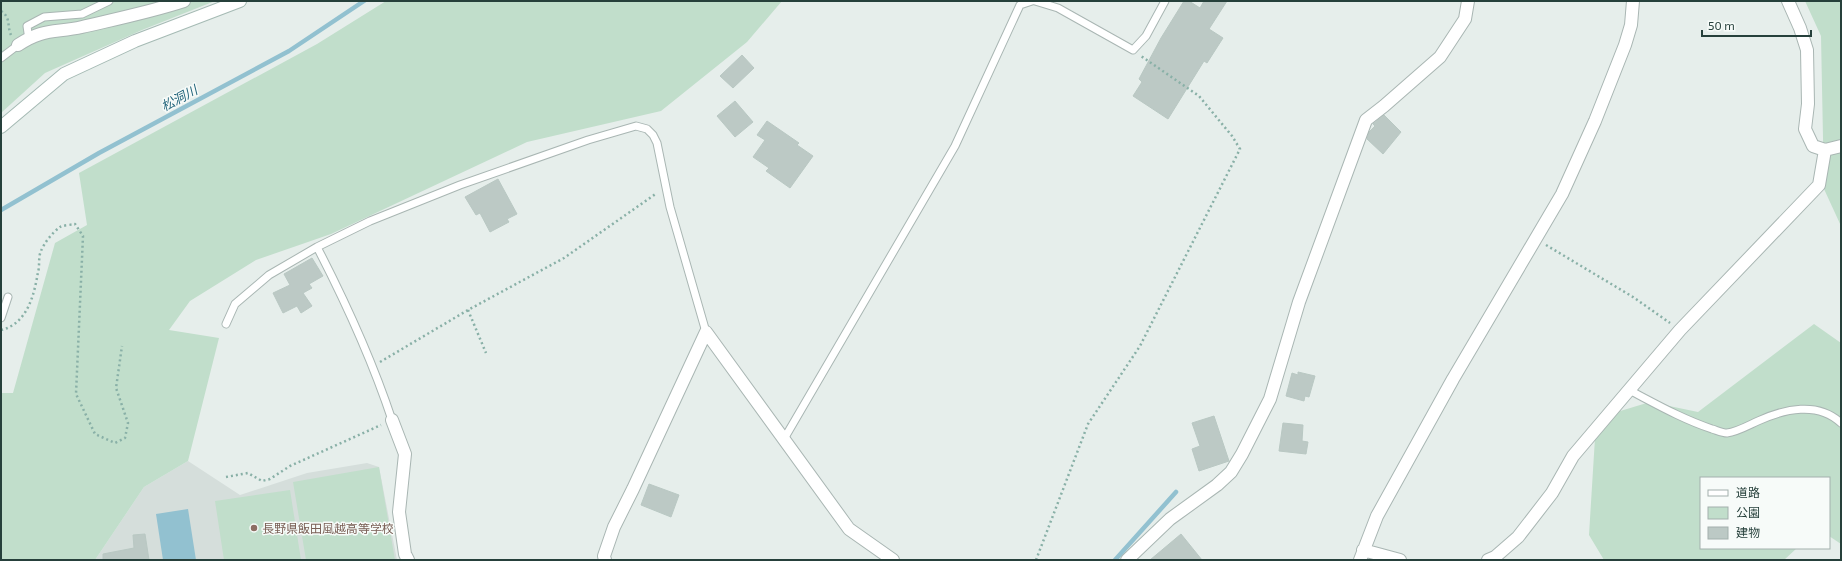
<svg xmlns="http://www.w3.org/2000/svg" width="1842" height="561" font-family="'Exo 2','Noto Sans JP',sans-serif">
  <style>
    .built { fill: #d5dedb }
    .green { fill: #c1decb }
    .water { fill: #92c1d0 }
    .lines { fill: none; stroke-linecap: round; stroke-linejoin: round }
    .stream { stroke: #92c1d0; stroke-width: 4.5 }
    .building { fill: #bcc9c5; stroke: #b9c8c3 }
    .lane-casing { stroke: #a9b6b3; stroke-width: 9 }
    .street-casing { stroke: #a9b6b3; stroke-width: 14 }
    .secondary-casing { stroke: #a5bab4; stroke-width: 14 }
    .path { stroke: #89b0a7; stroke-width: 2.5; stroke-dasharray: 2 3; stroke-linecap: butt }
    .lane { stroke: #fff; stroke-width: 7 }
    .street { stroke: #fff; stroke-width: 12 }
    .secondary { stroke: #fff; stroke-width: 12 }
    .education-dot { fill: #8d6e63; stroke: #f7fbf9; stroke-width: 1.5 }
    .labels { text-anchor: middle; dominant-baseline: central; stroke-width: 3; stroke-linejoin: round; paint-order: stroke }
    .education-label { font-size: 12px; fill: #785e54; stroke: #f7fbf9; text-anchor: start }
    .water-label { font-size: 13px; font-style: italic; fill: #22647a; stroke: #f7fbf9 }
  </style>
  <rect width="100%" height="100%" fill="#e6eeeb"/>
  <path class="built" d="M188,461L240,495L307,473L367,463L379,467L397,560H95L144,487Z"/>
  <path class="green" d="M1,1H215L142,30L45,73L1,113Z
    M386,1H782L747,42L661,111L527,142L331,234L256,260L190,301L169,330L219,338L188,461L144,487L95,560H1V393H13L55,243L87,225L79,173L317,44Z
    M1805,1H1841V226L1824,189L1821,36Z
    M1814,324L1841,343V544L1829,536V478H1701V548H1797L1784,560H1604L1589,535L1595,438L1617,412L1650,402L1698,412Z
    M379,467L395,560H306L293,482Z
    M290,490L301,560H224L215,501Z"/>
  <path class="water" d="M188,509L196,560H163L156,514Z"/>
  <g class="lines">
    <path class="stream" d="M1,210L99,153L289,51L364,1
      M1115,560L1176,492"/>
  </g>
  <path class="building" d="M1184,1H1189L1200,8L1204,1H1227L1209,29L1223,38L1207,63L1204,61L1168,119L1133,96L1142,82L1139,79L1161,38Z
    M742,55L754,68L733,88L720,76Z
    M735,101L753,122L735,137L717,116Z
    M1384,115L1401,132L1383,154L1367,139L1369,132L1375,126L1373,124Z
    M767,121L799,143L797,145L813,156L790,188L766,171L769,168L753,157L765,140L757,135Z
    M498,179L517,214L507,219L509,222L490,232L480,213L476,215L465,197Z
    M312,258L323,276L309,284L312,288L303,293L312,306L301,313L297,306L283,313L273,293L290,285L284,274Z
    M1298,372L1315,376L1309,397L1305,396L1304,401L1286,396L1292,373L1298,375Z
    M1214,416L1229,461L1199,471L1192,449L1200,446L1192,423Z
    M1283,423L1303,425L1302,441L1308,442L1306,454L1279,451Z
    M649,484L679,495L671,517L641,505Z
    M145,534L149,560H103V554L134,548L133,535Z
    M1181,534L1202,560H1150Z"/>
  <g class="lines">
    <defs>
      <path id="lane" d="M1035,1L1058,8L1133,50L1146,36L1165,1
        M31,37L28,33L27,26L44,17L82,14L109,1
        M1,58L18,45
        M1,318L8,297
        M226,324L235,304L269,275L317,247
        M1629,390C1656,404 1682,419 1712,429C1716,430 1722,433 1727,433C1737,432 1749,425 1758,421C1784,409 1818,401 1841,423
        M392,420C372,360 346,303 317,247L370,221L460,185L588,140L636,126L647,129L653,135L657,143L670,207L706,332
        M784,439L955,146L1020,5L1032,1"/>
      <path id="street" d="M1788,1L1800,28L1807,50L1808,104L1805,129L1813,146L1825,150L1841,146
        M18,45C43,28 55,33 82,27C116,19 150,12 184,1
        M392,420L405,454L399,512L405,554L408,560
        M1363,550L1400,560
        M605,560L604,556L614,527L633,489L706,332L849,529L893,560
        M1127,560L1170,519L1217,485L1231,472L1242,454L1270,399L1299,302L1366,120L1384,106L1440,57L1465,19L1468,1
        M1360,560L1377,516L1453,379L1562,194L1595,121L1625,45L1631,25L1633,1
        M1488,560L1495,557L1518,537L1552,493L1573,456L1680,330L1819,185L1825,150"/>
      <path id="secondary" d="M1,127L64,74L135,41L240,1"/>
    </defs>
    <use href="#lane" class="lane-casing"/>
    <use href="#street" class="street-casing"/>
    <use href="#secondary" class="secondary-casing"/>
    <path class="path" d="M1,11C11,17 7,27 11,35
      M1546,245L1633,297L1670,323
      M468,310L486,353
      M1,330C27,324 34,296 38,272C40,266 38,257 41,251C44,243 53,232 60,227C64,225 71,225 75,224L83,236L76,394L95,434L115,443L125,438L128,423L116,388L122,346
      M380,362L468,310L564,258L657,193
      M226,477L248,473L262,481L270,479L290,466L381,425
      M1036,560L1088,424L1140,346L1240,149L1232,136L1199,96L1141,56"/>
    <use href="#lane" class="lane"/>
    <use href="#street" class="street"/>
    <use href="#secondary" class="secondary"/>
  </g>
  <circle class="education-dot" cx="254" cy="528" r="4"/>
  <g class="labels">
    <g class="education-label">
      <text x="262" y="528">長野県飯田風越高等学校</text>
    </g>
    <g class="water-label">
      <text transform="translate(179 98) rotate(-28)">松洞川</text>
    </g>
  </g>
  <rect width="1842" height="561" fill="none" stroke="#26403b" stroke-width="4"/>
  <rect x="1700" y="477" width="130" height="72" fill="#f7fbf9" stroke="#a3b0ad"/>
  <rect x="1708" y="490" width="20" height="6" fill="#ffffff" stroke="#a3b0ad"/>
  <text x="1736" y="497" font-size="12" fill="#26403b">道路</text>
  <rect x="1708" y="507" width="20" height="12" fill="#c1decb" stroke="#a3b0ad"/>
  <text x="1736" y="517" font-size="12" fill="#26403b">公園</text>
  <rect x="1708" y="527" width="20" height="12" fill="#bcc9c5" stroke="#a3b0ad"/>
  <text x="1736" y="537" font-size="12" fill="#26403b">建物</text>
  <path d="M1702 30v6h109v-6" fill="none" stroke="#26403b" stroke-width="2"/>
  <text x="1708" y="30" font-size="12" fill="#26403b" stroke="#f7fbf9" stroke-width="3" paint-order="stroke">50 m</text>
</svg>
